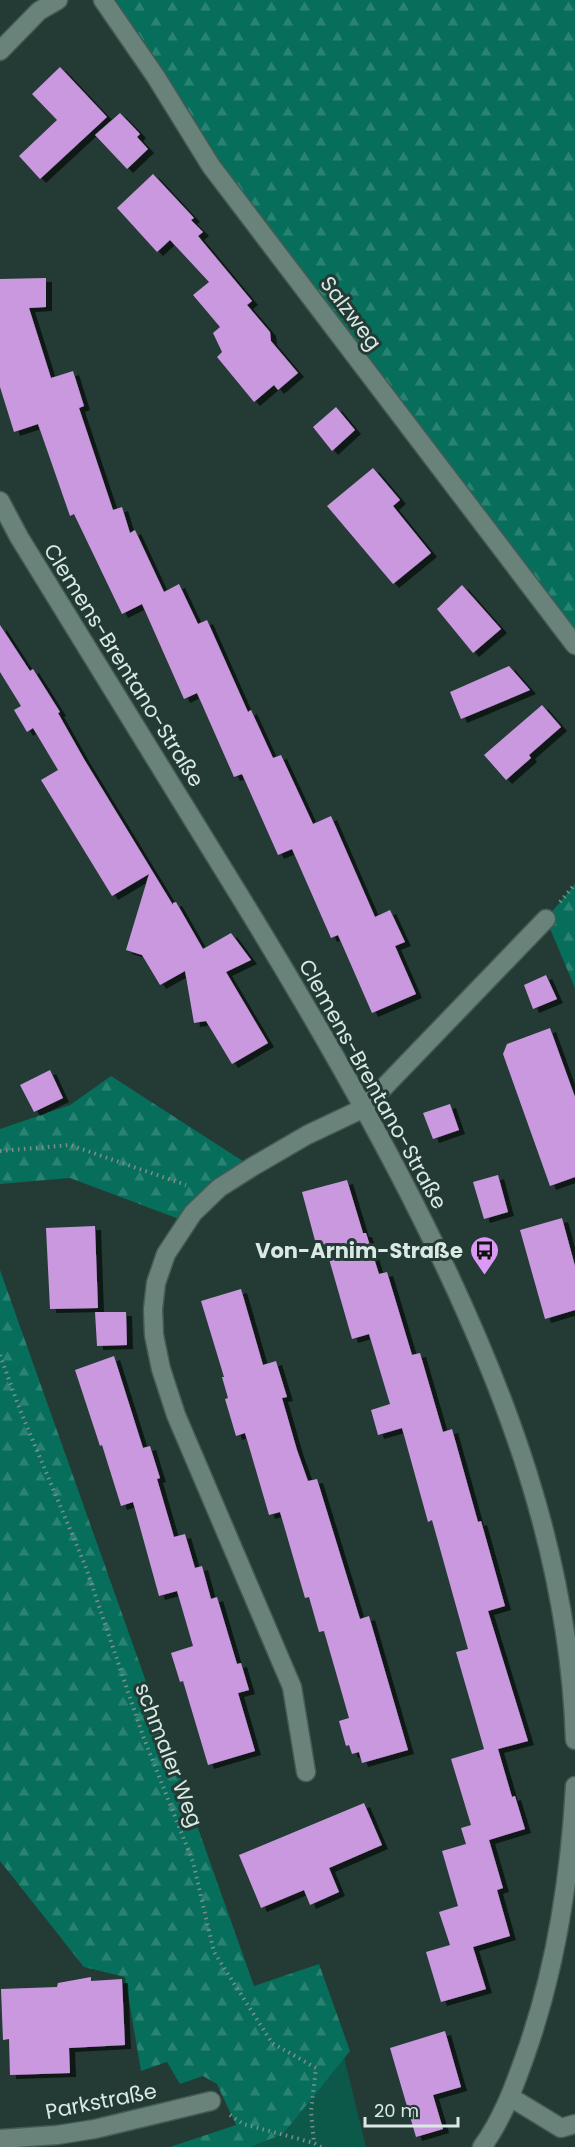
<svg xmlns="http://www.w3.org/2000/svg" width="575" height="2147" font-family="Poppins,sans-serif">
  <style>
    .grass { fill: #0c594a }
    .forest { fill: url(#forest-firs) }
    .building { fill: #ca98df; filter: url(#shadow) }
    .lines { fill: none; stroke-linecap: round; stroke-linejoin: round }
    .minor-casing { stroke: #455a54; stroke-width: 21 }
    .path { stroke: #7c8f8a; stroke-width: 4; stroke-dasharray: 1.5 4.5; stroke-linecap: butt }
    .minor { stroke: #69837b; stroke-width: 18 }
    .labels { text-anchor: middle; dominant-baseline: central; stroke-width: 6; stroke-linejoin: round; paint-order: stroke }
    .street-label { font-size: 21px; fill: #dbe9e5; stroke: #233b34 }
    .poi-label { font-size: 21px; font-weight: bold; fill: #dbe9e5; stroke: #233b34; text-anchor: end }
  </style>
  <defs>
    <pattern id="forest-firs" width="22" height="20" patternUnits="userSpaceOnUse" patternTransform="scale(1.5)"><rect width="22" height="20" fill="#066e5b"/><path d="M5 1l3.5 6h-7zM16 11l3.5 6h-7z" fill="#2a8372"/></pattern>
    <filter id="shadow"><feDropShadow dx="6" dy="4" stdDeviation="0" flood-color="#0009"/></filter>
  </defs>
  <rect width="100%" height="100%" fill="#233b34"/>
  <path class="grass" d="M344,2057L366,2147H251L283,2134Z"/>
  <path class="forest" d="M103,0H575V645L211,166Z
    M575,884V988L546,919Z
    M111,1076L252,1167L187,1222L70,1178L0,1184V1129L70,1105Z
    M0,1270L254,1986L319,1964L350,2051L283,2134L251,2147H170L236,2125L217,2084L203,2076L180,2084L167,2062L141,2071L125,1977L84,1967L0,1861Z"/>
  <path class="building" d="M60,67L107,117L40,179L19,156L57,120L32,94Z
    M120,113L140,134L137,137L148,149L127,169L95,135Z
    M153,174L194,218L191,220L203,232L198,236L252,301L247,305L270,332L271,341L298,373L278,390L274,385L254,402L217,357L222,352L213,333L220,327L193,295L209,282L170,240L157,252L117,208Z
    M46,278V307L29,308L51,378L73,371L84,406L79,408L113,510L122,507L130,533L135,530L164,592L179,584L198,624L207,620L248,712L251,710L273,758L281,755L313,824L331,816L375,917L390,910L405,942L395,946L416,994L372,1013L338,935L331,938L292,849L278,855L242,774L234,777L197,693L184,699L142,604L122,614L74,514L70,516L38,424L14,432L0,387V279Z
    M336,407L355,430L332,451L313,427Z
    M373,468L400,500L393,506L431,553L393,584L327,506Z
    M462,585L501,629L473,653L437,609Z
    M0,625L30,671L33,669L60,712L58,713L84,759L173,905V903L176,902L203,949L231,933L251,960L226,972L268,1043L232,1064L206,1021L194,1023L185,971L160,985L142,955L126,950L149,874L112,896L41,780L58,770L33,728L27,732L14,710L21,706L0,672Z
    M509,666L530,690L461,719L450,692Z
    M542,705L561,727L529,755L531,758L506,780L484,755Z
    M546,975L557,999L533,1009L524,985Z
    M550,1028L575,1097V1177L550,1186L503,1054L507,1044Z
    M50,1070L63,1098L34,1112L20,1085Z
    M450,1104L459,1130L433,1139L423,1113Z
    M498,1175L508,1212L484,1219L473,1182Z
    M347,1180L363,1233H366L379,1274L387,1272L412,1355L420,1353L443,1432L452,1429L478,1522L481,1521L505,1606L488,1611L528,1741L498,1749L512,1797L515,1796L525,1829L489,1840L503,1888L497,1890L510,1936L473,1947L486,1989L441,2002L426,1952L450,1945L439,1912L458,1906L442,1851L466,1844L461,1828L471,1825L451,1759L484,1749L456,1652L468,1649L432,1520L428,1522L402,1428L378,1435L371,1410L390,1404L369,1334L352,1339L325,1245L317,1248L302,1192Z
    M562,1218L575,1266V1310L545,1319L520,1230Z
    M95,1226L98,1308L50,1309L46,1228Z
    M241,1289L263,1365L276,1361L287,1397L282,1398L297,1450L308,1481L317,1479L360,1619L369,1616L408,1750L362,1763L359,1752L352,1754L349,1745L346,1746L339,1721L349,1718L324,1631L319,1632L309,1597L305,1598L280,1512L269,1515L245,1433L236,1436L225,1399L228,1398L222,1377H224L201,1301Z
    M95,1312H126L127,1345L97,1346Z
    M114,1356L143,1448L150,1446L160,1478L157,1479L174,1537L185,1534L195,1568L202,1566L211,1599L217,1597L237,1664L241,1663L249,1690L238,1693L255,1751L208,1765L183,1681L180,1682L171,1653L193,1646L177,1591L159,1596L133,1502L121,1506L102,1445L100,1446L75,1370Z
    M364,1803L382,1845L329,1868L339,1892L310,1905L304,1890L261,1908L239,1855Z
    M91,1977V1981L122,1979L125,2045L69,2048L70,2073L10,2075L9,2039L3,2040L1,1989L57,1987L58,1983Z
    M445,2031L461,2087L433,2095L443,2129L416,2137L390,2048Z"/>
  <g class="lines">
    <defs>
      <path id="minor" d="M103,0L156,77L211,166L575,645
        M0,51L39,11L58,0
        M0,501L19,537C93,657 167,778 241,898C306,1004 368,1110 423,1221C505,1386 569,1554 575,1740
        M306,1772L292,1687L176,1415L161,1369L154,1335L153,1309L156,1283L166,1254L193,1213L219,1188L252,1167L307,1135L364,1108L546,919
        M510,2097L561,2128L575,2124
        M0,2139L57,2135L95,2129L211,2101
        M482,2147C502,2120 514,2087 525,2056C556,1969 570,1877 575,1786"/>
    </defs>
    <use href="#minor" class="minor-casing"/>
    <path class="path" d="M560,902L575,884
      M0,1151L70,1145L186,1185
      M0,1355L20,1410L85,1565L143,1736L193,1862L214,1952L272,2043L316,2068L311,2111L314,2143
      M230,2115L243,2124L314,2143L321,2147"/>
    <use href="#minor" class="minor"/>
  </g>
  <defs>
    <symbol id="bus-pin" viewBox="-11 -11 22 30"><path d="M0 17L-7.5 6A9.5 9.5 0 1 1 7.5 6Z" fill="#db99f5" stroke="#233b34"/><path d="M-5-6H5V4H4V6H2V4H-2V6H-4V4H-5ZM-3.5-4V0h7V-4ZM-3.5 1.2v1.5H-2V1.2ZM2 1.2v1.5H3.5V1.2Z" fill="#111"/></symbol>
  </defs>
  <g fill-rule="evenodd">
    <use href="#bus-pin" x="468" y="1234" width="33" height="45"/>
  </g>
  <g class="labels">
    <g class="street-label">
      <text transform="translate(351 313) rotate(53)">Salzweg</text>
      <text transform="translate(124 665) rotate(58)">Clemens-Brentano-Straße</text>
      <text transform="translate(373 1084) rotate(61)">Clemens-Brentano-Straße</text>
      <text transform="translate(169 1755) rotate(69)">schmaler Weg</text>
      <text transform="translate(101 2101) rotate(-11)">Parkstraße</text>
    </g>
    <g class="poi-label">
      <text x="463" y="1250">Von-Arnim-Straße</text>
    </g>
  </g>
  <path d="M365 2117v9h93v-9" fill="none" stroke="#dbe9e5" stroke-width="3"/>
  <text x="374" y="2117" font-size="18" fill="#dbe9e5" stroke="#233b34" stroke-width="4.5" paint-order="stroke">20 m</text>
</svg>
